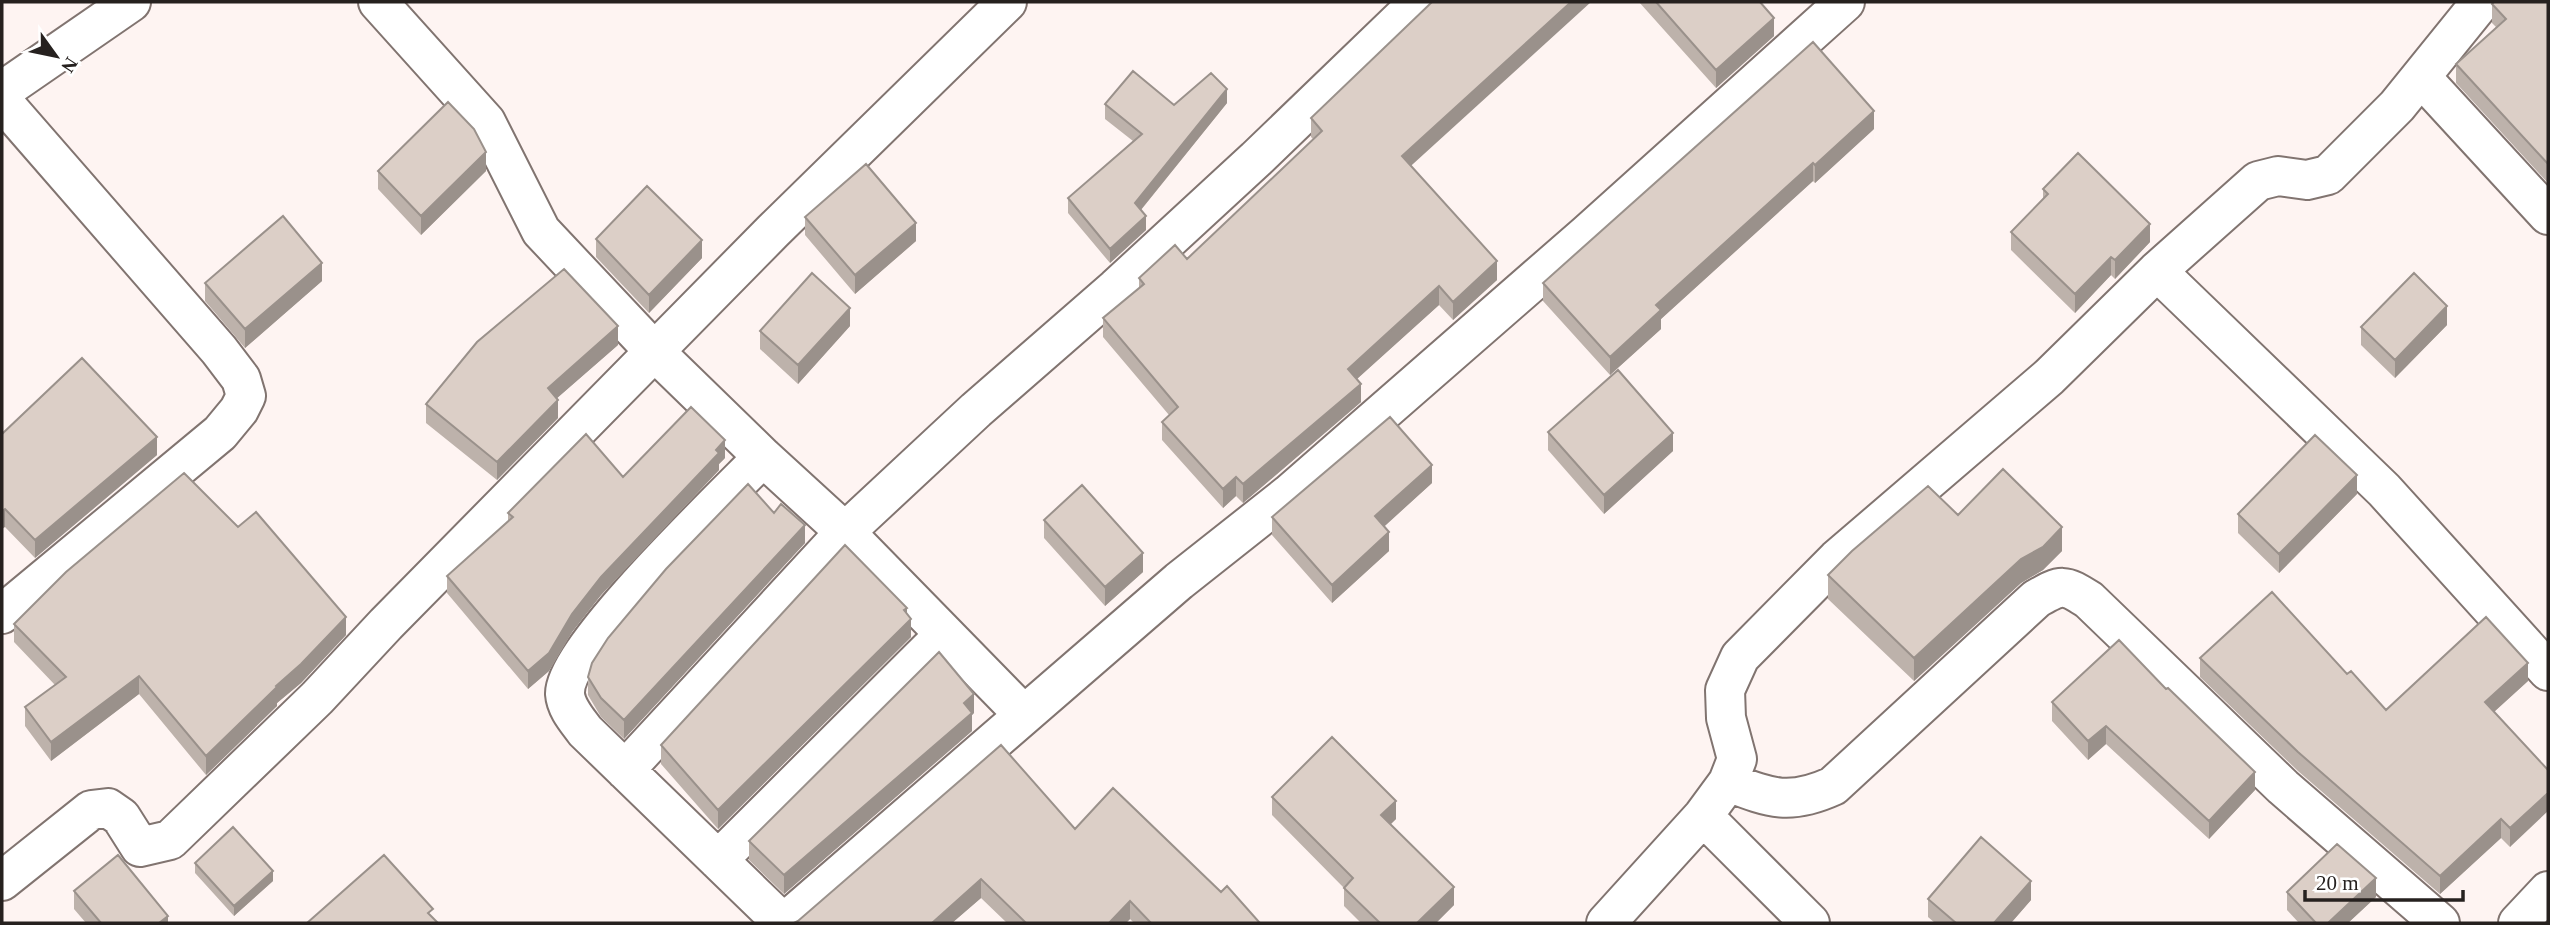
<svg xmlns="http://www.w3.org/2000/svg" width="2550" height="925" font-family="'Times New Roman',serif">
  <style>
    .lines { fill: none; stroke-linecap: round; stroke-linejoin: round }
    .minor-casing { stroke: #817470; stroke-width: 42 }
    .minor { stroke: #fff; stroke-width: 38 }
    .wall { fill: #bdb2ab }
    .shaded-wall { fill: #9a918b }
    .building { fill: #dccfc7; stroke: #9a918b; stroke-width: 2 }
  </style>
  <rect width="100%" height="100%" fill="#fef4f2"/>
  <g class="lines">
    <defs>
      <path id="minor" d="M378,2L486,122L541,231L654,351L763,457L845,532L1024,715
        M2421,77L2548,215
        M2,91L131,2
        M2,101L219,350L241,379L246,396L239,410L220,433L2,614
        M2157,271L2384,490L2548,671
        M763,457C727,494 563,650 565,694C566,708 577,720 585,731L783,923
        M625,770L845,532L976,410L1116,288L1256,159L1419,2
        M1728,782C1770,798 1789,806 1833,786L2036,599C2062,584 2064,584 2089,600L2283,787L2440,923
        M1703,816L1810,923
        M718,860L944,635
        M2,881L91,810L108,808L121,817L140,847L170,840L317,698L386,624L773,231L1007,2
        M784,923L1179,581L1289,494L1587,234L1845,2
        M1606,923L1703,816L1728,782L1737,759L1726,718L1725,690L1740,657L1837,559L2049,377L2157,271L2258,181L2278,176L2307,180L2328,175L2397,106L2481,2
        M2518,923L2548,891"/>
    </defs>
    <use href="#minor" class="minor-casing"/>
    <use href="#minor" class="minor"/>
  </g>
  <path class="wall" d="M1639,2H1760L1774,36L1716,88Z
    M2548,2V183L2456,83V64L2496,27L2492,23V4Z
    M1227,103L1141,210L1146,230L1110,263L1068,213V198L1133,141L1105,119V104L1174,105Z
    M1311,118L1411,166L1497,280L1453,320L1439,305L1357,379L1361,402L1243,503L1236,496L1223,508L1162,440V422L1169,415L1103,337V318L1139,289V278L1187,259L1313,139L1311,137Z
    M1874,129L1815,183L1813,181L1661,319V329L1610,375L1543,301V283Z
    M378,171H486L421,235L378,189Z
    M2043,189L2150,242L2115,279L2111,275L2075,313L2011,250V232L2043,199Z
    M805,217L916,241L855,294L805,235Z
    M596,239L702,258L649,313L596,257Z
    M322,281L245,348L205,301V283Z
    M2447,325L2395,378L2361,345V327Z
    M850,326L798,384L760,349V331Z
    M618,345L557,398L558,418L497,480L426,423V404Z
    M1548,432L1673,451L1604,514L1548,450Z
    M2,434L157,455L35,558L5,527Z
    M725,458L719,464V470L601,595L572,632L549,671L528,689L447,593V576L508,521V513Z
    M1432,483L1384,526L1389,551L1332,603L1272,535V517Z
    M2357,494L2279,573L2238,533V514Z
    M774,513L805,543L624,739L601,717L588,695V677Z
    M1958,515L2062,551L2043,570L2021,583L1914,681L1828,599V575Z
    M1044,520L1143,572L1105,606L1044,538Z
    M907,613L911,637L718,829L661,764V745Z
    M14,624L346,635L301,683L277,703V706L206,775L139,694L51,761L25,726V707L55,685L14,642Z
    M2200,658L2347,674L2386,710L2528,681L2494,712L2548,770L2510,847L2501,838L2440,894L2298,771L2200,677Z
    M2052,702L2255,790L2209,839L2106,744L2088,760L2052,721Z
    M974,713L972,715V731L784,894L749,860V841Z
    M1272,797L1396,819L1390,824L1454,905L1436,923H1361L1344,906V888L1272,815Z
    M1075,829L1221,892L1259,923H1134L1130,919L1126,923H1007L981,898L952,923H794Z
    M195,863L273,881L234,916L195,873Z
    M74,891L168,923H86L74,909Z
    M2287,892L2376,897L2348,923H2299L2287,910Z
    M1928,899L2031,900L2011,923H1935L1928,917Z"/>
  <path class="shaded-wall" d="M1571,2H1591L1402,174V156Z
    M1774,18V36L1716,88V70Z
    M1227,89V103L1135,217V203Z
    M1874,111V129L1815,183V165Z
    M486,152V171L421,235V216Z
    M1813,163V181L1661,319V329L1610,375V357L1656,305Z
    M1146,216V230L1110,263V249Z
    M916,223V241L855,294V275Z
    M2150,224V242L2115,279V260Z
    M702,240V258L649,313V295Z
    M2111,257V275L2075,313V294Z
    M1497,261V280L1453,320V302Z
    M322,263V281L245,348V329Z
    M1439,286V305L1348,387V369Z
    M2447,306V325L2395,378V360Z
    M850,308V326L798,384V365Z
    M618,326V345L548,406V388Z
    M1361,384V402L1243,503V484Z
    M558,400V418L497,480V462Z
    M1673,433V451L1604,514V495Z
    M157,437V455L35,558V540Z
    M725,440V458L719,464V470L601,595L572,632L549,671L528,689V671L572,614L601,577Z
    M1432,465V483L1375,535V516Z
    M2357,475V494L2279,573V554Z
    M1236,477V496L1223,508V489Z
    M5,509V527L2,529V511Z
    M805,525V543L624,739V720Z
    M2062,527V551L2043,570L2021,583L1914,681V658L2021,559Z
    M1389,532V551L1332,603V585Z
    M1143,553V572L1105,606V587Z
    M907,608V623L911,619V637L718,829V810Z
    M346,617V635L301,683L277,703V706L206,775V756Z
    M2528,663V681L2485,720V702Z
    M139,676V694L51,761V742Z
    M974,694V713L972,715V731L784,894V875Z
    M2106,726V744L2088,760V741Z
    M2255,772V790L2209,839V821Z
    M2548,793V811L2510,847V828Z
    M1396,801V819L1381,834V815Z
    M2501,819V838L2440,894V876Z
    M273,871V881L234,916V906Z
    M2376,878V897L2348,923H2328Z
    M981,879V898L952,923H932Z
    M2031,881V900L2011,923H1994Z
    M1454,887V905L1436,923H1417Z
    M1130,901V919L1126,923H1109Z
    M168,916V923H159Z"/>
  <path class="building" d="M1432,2H1571L1402,156L1497,261L1453,302L1439,286L1348,369L1361,384L1243,484L1236,477L1223,489L1162,422L1178,407L1103,318L1144,284L1139,278L1175,245L1187,259L1322,131L1311,118Z
    M1656,2H1760L1774,18L1716,70Z
    M2494,2H2548V164L2456,64L2506,19L2492,4Z
    M1813,42L1874,111L1815,165L1813,163L1656,305L1661,310L1610,357L1543,283Z
    M1133,71L1174,105L1211,73L1227,89L1135,203L1146,216L1110,249L1068,198L1142,134L1105,104Z
    M448,102L474,129L486,152L421,216L378,171Z
    M2078,153L2150,224L2115,260L2111,257L2075,294L2011,232L2048,194L2043,189Z
    M866,164L916,223L855,275L805,217Z
    M647,186L702,240L649,295L596,239Z
    M283,216L322,263L245,329L205,283Z
    M564,269L618,326L548,388L558,400L497,462L426,404L477,342Z
    M812,273L850,308L798,365L760,331Z
    M2414,273L2447,306L2395,360L2361,327Z
    M82,358L157,437L35,540L5,509L2,511V434Z
    M1618,370L1673,433L1604,495L1548,432Z
    M691,407L725,440L716,450L719,453L601,577L572,614L549,653L528,671L447,576L513,517L508,513L586,434L623,477Z
    M1390,417L1432,465L1375,516L1389,532L1332,585L1272,517Z
    M2315,435L2357,475L2279,554L2238,514Z
    M2003,469L2062,527L2043,547L2021,559L1914,658L1828,575L1852,551L1928,486L1958,515Z
    M184,473L238,527L256,512L346,617L301,664L276,686L277,687L206,756L139,676L51,742L25,707L66,677L14,624L66,572Z
    M748,484L774,513L781,504L805,525L624,720L601,698L588,677L592,663L608,638L666,569Z
    M1082,485L1143,553L1105,587L1044,520Z
    M845,545L907,608L904,610L911,619L718,810L661,745Z
    M2272,592L2347,674L2351,671L2386,710L2486,617L2528,663L2485,702L2548,770V793L2510,828L2501,819L2440,876L2298,752L2200,658Z
    M2119,640L2166,689L2168,688L2255,772L2209,821L2106,726L2088,741L2052,702Z
    M939,652L974,694L964,703L972,713L784,875L749,841Z
    M1332,737L1396,801L1381,815L1454,887L1417,923H1380L1344,888L1353,878L1272,797Z
    M1001,745L1075,829L1113,788L1221,892L1227,886L1259,922L1258,923H1151L1130,901L1109,923H1026L981,879L932,923H794L798,921Z
    M233,827L273,871L234,906L195,863Z
    M1981,837L2031,881L1994,923H1956L1928,899Z
    M2337,844L2376,878L2328,923H2316L2287,892Z
    M118,855L168,916L159,923H101L74,891Z
    M384,855L433,909L428,913L438,923H307Z"/>
  <rect width="2550" height="925" fill="none" stroke="#26211f" stroke-width="7"/>
  <g transform="translate(56 56) rotate(123)" stroke="#ffffff" stroke-width="5" paint-order="stroke">
  <path d="M0-5L12 26L0 18L-12 26Z" fill="#26211f"/>
  <text y="-10" font-size="19" font-weight="bold" text-anchor="middle" fill="#26211f">N</text>
  </g>
  <path d="M2305 890v10h158v-10" fill="none" stroke="#26211f" stroke-width="3.5"/>
  <text x="2316" y="890" font-size="21" fill="#26211f" stroke="#ffffff" stroke-width="5" paint-order="stroke">20 m</text>
</svg>
